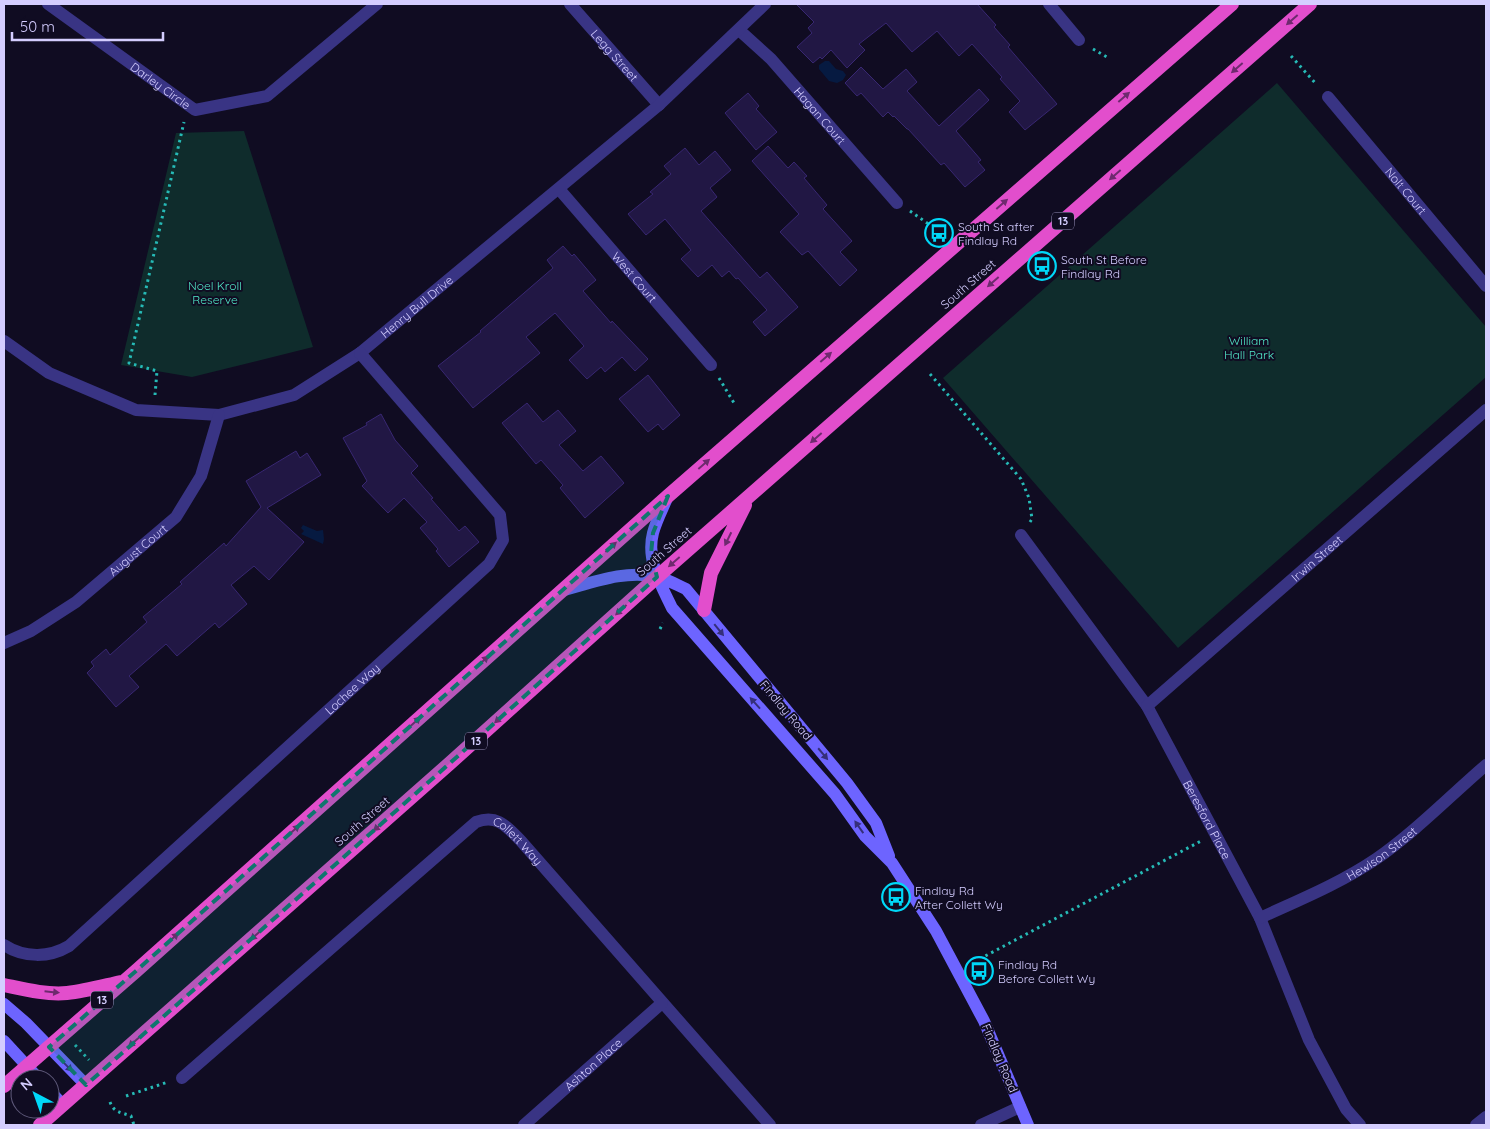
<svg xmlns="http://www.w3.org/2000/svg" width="1490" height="1129" font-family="Quicksand,sans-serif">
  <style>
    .green { fill: #0f2c2c }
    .water { fill: #061a41 }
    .building { fill: #211744; stroke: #382772 }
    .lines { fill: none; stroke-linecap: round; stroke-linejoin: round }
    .path { stroke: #26bab6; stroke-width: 3; stroke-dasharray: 2.5 4; stroke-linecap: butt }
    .minor { stroke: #393484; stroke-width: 12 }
    .secondary { stroke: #6d64ff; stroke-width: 12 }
    .trunk { stroke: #e24ecc; stroke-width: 14 }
    .oneway { fill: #6e2a6e }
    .oneway2 { fill: #352f7a }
    .marked { fill: #0f766e; fill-opacity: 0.2; stroke: #0f766e; stroke-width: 4; stroke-dasharray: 10 6; stroke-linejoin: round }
    .labels { text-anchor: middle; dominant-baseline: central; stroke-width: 4; stroke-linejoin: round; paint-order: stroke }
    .shield { fill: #100c22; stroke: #9993bd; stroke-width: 1 }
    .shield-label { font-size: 11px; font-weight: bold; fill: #d4cdff }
    .street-label { font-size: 12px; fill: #d4cdff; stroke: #100c22 }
    .poi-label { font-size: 12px; fill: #d4cdff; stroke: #100c22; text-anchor: start }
    .park-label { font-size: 12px; fill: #51e7c6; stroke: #100c22 }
  </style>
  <rect width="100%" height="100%" fill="#100c22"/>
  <path class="green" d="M1277,83L1486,327V377L1178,648L943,378Z
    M244,131L313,347L192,377L121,365L176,133Z"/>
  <path class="water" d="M825,61H829L836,69L843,71L846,75L843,80L837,83L829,81L819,69V65Z
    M303,525L317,531L323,530L324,539L323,544L301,534L304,531L301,528Z"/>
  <path class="building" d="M796,4H977L996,25L994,27L1010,45L1008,47L1057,104L1025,130L1009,112L1020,101L1000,79L1002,77L972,44L959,56L937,31L912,52L886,23L859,44L865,50L847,68L831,50L822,59L820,57L813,63L797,47L812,33L808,28L814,22Z
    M861,67L883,89L906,69L917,82L907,91L939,126L979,89L989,100L956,131L981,160L978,162L985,170L965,187L944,163L941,165L908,129H907L894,116L893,117L888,112L883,117L861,93L857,96L845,83Z
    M748,93L759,106L756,109L777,132L756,150L725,113Z
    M768,146L788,168L794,162L807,176L804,178L827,205L823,209L852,241L840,252L857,270L840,286L808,251L802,255L780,232L799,214L752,161Z
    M685,148L699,165L715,151L731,170L710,188L717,197L701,211L760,278L767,272L798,307L765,336L753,322L767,310L738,278L736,279L729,271L722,277L712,265L698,277L681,259L691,250L665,219L646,235L628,214L653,194L650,192L671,174L664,166Z
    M563,246L572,256L574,254L596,280L583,291L611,323L612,321L648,359L635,371L622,357L605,372L601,367L587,379L569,360L584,346L555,313L526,337L540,353L473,408L438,366L481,332L480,331L553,268L547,260Z
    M648,375L680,415L663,430L658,424L648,432L619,399Z
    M527,403L543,422L558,410L576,431L559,445L583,471L601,456L624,483L585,518L560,488L563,485L541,460L536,464L502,423Z
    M381,414L395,440L418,466L411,473L433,498L431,499L459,531L465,526L479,542L449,567L436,551L438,549L420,528L427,522L404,498L388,513L362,486L367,481L343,438L367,425L366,423Z
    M296,451L300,458L307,453L321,475L267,508L304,542L269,580L254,566L231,585L247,604L219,628L215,623L177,656L166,644L129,676L139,687L116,707L87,673L94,666L91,662L106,649L110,655L147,622L143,617L182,584L180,582L224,543L226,546L261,507L246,481Z"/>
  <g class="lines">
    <path class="path" d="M1093,49L1107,57
      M1291,56L1317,85
      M910,211L930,225
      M930,374L1021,479L1029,498L1032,519L1030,522
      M719,378L734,403
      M155,395L157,371L129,363L184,122
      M660,629L663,623
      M974,962L1201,841
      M75,1045L89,1060
      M126,1096L168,1082
      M110,1102C114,1113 121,1112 131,1116L134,1125"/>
    <g class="minor">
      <path id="s1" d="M48,4L195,110L267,96L377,4"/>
      <path id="s2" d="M570,4L659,105"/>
      <path d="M1049,4L1079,40"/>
      <path id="s3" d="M739,30L771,59L897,203"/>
      <path id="s4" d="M1328,97L1486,286"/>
      <path id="s5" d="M559,189L711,365"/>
      <path id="s6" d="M4,341L49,373L136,410L219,415L294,395L360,353L659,105L765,4"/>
      <path id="s7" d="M1021,535L1147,706L1260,918L1309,1040L1346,1109L1360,1125"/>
      <path id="s8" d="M4,643L31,631L76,602L176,517L201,476L219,415"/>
      <path id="s9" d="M1147,706L1486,410"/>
      <path id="s10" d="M1260,918C1299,900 1339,884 1376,859C1415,832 1450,796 1486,765"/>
      <path id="s11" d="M4,945C24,958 49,958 69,946L489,564L503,540L500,515L360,353"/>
      <path id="s12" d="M182,1078L476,822C498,814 507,827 521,841L770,1125"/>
      <path id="s13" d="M524,1125L662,1003"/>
      <path d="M981,1125L1020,1107"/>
      <path d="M1476,1125L1486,1117"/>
    </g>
    <path class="secondary" d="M668,496C663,508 656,521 653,533C646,560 661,585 672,608L835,794L865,836L892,863L936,931L984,1021L1028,1125
      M561,591C591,583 626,569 657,577C667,579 677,585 686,589L847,783L876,823L889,856
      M4,1004L26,1023L86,1085
      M4,1041L39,1079
      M50,1091L63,1105"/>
    <path class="trunk" d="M704,610L711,573L745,505
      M4,985C23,989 46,995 67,993C85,991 103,986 121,982
      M4,1086L136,971L668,496L1232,4
      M40,1125L449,764L657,577L1310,4"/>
  </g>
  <defs><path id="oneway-solid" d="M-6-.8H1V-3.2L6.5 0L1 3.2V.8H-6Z" transform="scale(1.25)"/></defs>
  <g class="oneway">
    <use href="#oneway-solid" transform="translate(1292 20) rotate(139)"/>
    <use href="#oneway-solid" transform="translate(1237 68) rotate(139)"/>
    <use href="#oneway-solid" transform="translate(1124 97) rotate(-41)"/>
    <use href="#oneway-solid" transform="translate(1115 175) rotate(139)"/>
    <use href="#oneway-solid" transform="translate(1002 204) rotate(-41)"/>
    <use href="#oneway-solid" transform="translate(993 282) rotate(139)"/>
    <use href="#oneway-solid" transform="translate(826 357) rotate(-41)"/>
    <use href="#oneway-solid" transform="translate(816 438) rotate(139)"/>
    <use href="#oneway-solid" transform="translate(704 464) rotate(-41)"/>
    <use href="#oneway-solid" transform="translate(728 539) rotate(116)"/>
    <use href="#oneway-solid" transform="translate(611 547) rotate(-42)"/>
    <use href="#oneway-solid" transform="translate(674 562) rotate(139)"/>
    <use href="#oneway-solid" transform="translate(621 610) rotate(138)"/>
    <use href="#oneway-solid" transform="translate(483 661) rotate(-42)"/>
    <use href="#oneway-solid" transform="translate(500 718) rotate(138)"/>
    <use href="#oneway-solid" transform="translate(415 722) rotate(-42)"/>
    <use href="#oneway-solid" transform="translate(379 826) rotate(139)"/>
    <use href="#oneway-solid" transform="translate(294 830) rotate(-42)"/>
    <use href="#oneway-solid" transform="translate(256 935) rotate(139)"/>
    <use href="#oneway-solid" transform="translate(173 938) rotate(-42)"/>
    <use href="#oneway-solid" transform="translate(52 992) rotate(6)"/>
    <use href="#oneway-solid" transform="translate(134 1042) rotate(139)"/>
  </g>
  <g class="oneway2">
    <use href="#oneway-solid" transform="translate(719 630) rotate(51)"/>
    <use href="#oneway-solid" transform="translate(755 703) rotate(-132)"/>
    <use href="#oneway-solid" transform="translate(823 754) rotate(50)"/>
    <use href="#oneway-solid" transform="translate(859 827) rotate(-125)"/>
    <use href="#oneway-solid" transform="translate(67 1066) rotate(46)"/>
  </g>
  <path class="marked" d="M668,496L653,533L651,554L657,577L449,764L86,1085L49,1047L136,971Z"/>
  <defs>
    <symbol id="bus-ring" viewBox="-11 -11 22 22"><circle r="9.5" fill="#100c22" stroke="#00d8f8" stroke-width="1.5"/><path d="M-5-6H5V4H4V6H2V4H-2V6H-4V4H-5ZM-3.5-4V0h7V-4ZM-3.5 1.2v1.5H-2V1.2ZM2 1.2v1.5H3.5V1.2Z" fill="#00d8f8"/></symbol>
  </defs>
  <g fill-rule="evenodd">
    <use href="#bus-ring" x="923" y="217" width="32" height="32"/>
    <use href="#bus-ring" x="1026" y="250" width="32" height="32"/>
    <use href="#bus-ring" x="880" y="881" width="32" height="32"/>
    <use href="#bus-ring" x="963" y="955" width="32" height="32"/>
  </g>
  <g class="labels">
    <g class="shield">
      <rect x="1052" y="212.5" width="22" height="17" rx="4"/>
      <rect x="465" y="732.5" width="22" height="17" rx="4"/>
      <rect x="91" y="991.5" width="22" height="17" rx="4"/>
    </g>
    <g class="shield-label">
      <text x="1063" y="221">13</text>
      <text x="476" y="741">13</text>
      <text x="102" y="1000">13</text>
    </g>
    <g class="street-label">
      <text stroke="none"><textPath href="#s2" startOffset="68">Legg Street</textPath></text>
      <text stroke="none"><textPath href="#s1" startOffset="139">Darley Circle</textPath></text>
      <text stroke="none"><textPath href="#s3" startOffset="118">Hagan Court</textPath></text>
      <text stroke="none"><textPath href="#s4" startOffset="122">Nolt Court</textPath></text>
      <text stroke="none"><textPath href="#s5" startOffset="116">West Court</textPath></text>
      <text transform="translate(968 284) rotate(-41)">South Street</text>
      <text stroke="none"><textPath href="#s6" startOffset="462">Henry Bull Drive</textPath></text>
      <text stroke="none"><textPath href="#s8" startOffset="164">August Court</textPath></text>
      <text transform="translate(664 551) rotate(-41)">South Street</text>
      <text stroke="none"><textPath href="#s9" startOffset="225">Irwin Street</textPath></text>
      <text stroke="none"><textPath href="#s11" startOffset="451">Lochee Way</textPath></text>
      <text transform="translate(786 710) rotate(50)">Findlay Road</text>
      <text stroke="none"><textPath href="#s7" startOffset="341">Beresford Place</textPath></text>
      <text transform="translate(362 821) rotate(-41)">South Street</text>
      <text stroke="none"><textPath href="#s12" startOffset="440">Collett Way</textPath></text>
      <text stroke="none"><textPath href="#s10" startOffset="138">Hewison Street</textPath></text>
      <text transform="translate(1000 1058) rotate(67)">Findlay Road</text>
      <text stroke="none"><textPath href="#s13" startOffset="92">Ashton Place</textPath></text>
    </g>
    <g class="poi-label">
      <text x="958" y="226">South St after<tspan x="958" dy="14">Findlay Rd</tspan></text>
      <text x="1061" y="259">South St Before<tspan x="1061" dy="14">Findlay Rd</tspan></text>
      <text x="915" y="890">Findlay Rd<tspan x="915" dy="14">After Collett Wy</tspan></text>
      <text x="998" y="964">Findlay Rd<tspan x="998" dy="14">Before Collett Wy</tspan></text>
    </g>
    <g class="park-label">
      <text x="215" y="285">Noel Kroll<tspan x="215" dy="14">Reserve</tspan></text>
      <text x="1249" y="340">William<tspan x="1249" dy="14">Hall Park</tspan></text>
    </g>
  </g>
  <rect width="1490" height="1129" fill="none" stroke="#d4cdff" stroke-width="10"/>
  <g transform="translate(35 1094) rotate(319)"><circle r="24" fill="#100c22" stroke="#5e597a"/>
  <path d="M0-4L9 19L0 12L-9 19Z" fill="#00d8f8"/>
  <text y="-8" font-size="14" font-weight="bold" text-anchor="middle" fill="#d4cdff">N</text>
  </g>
  <path d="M12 32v8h151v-8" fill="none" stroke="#d4cdff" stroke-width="2.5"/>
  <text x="20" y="32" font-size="15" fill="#d4cdff" stroke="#100c22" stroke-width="4" paint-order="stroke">50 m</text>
</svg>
